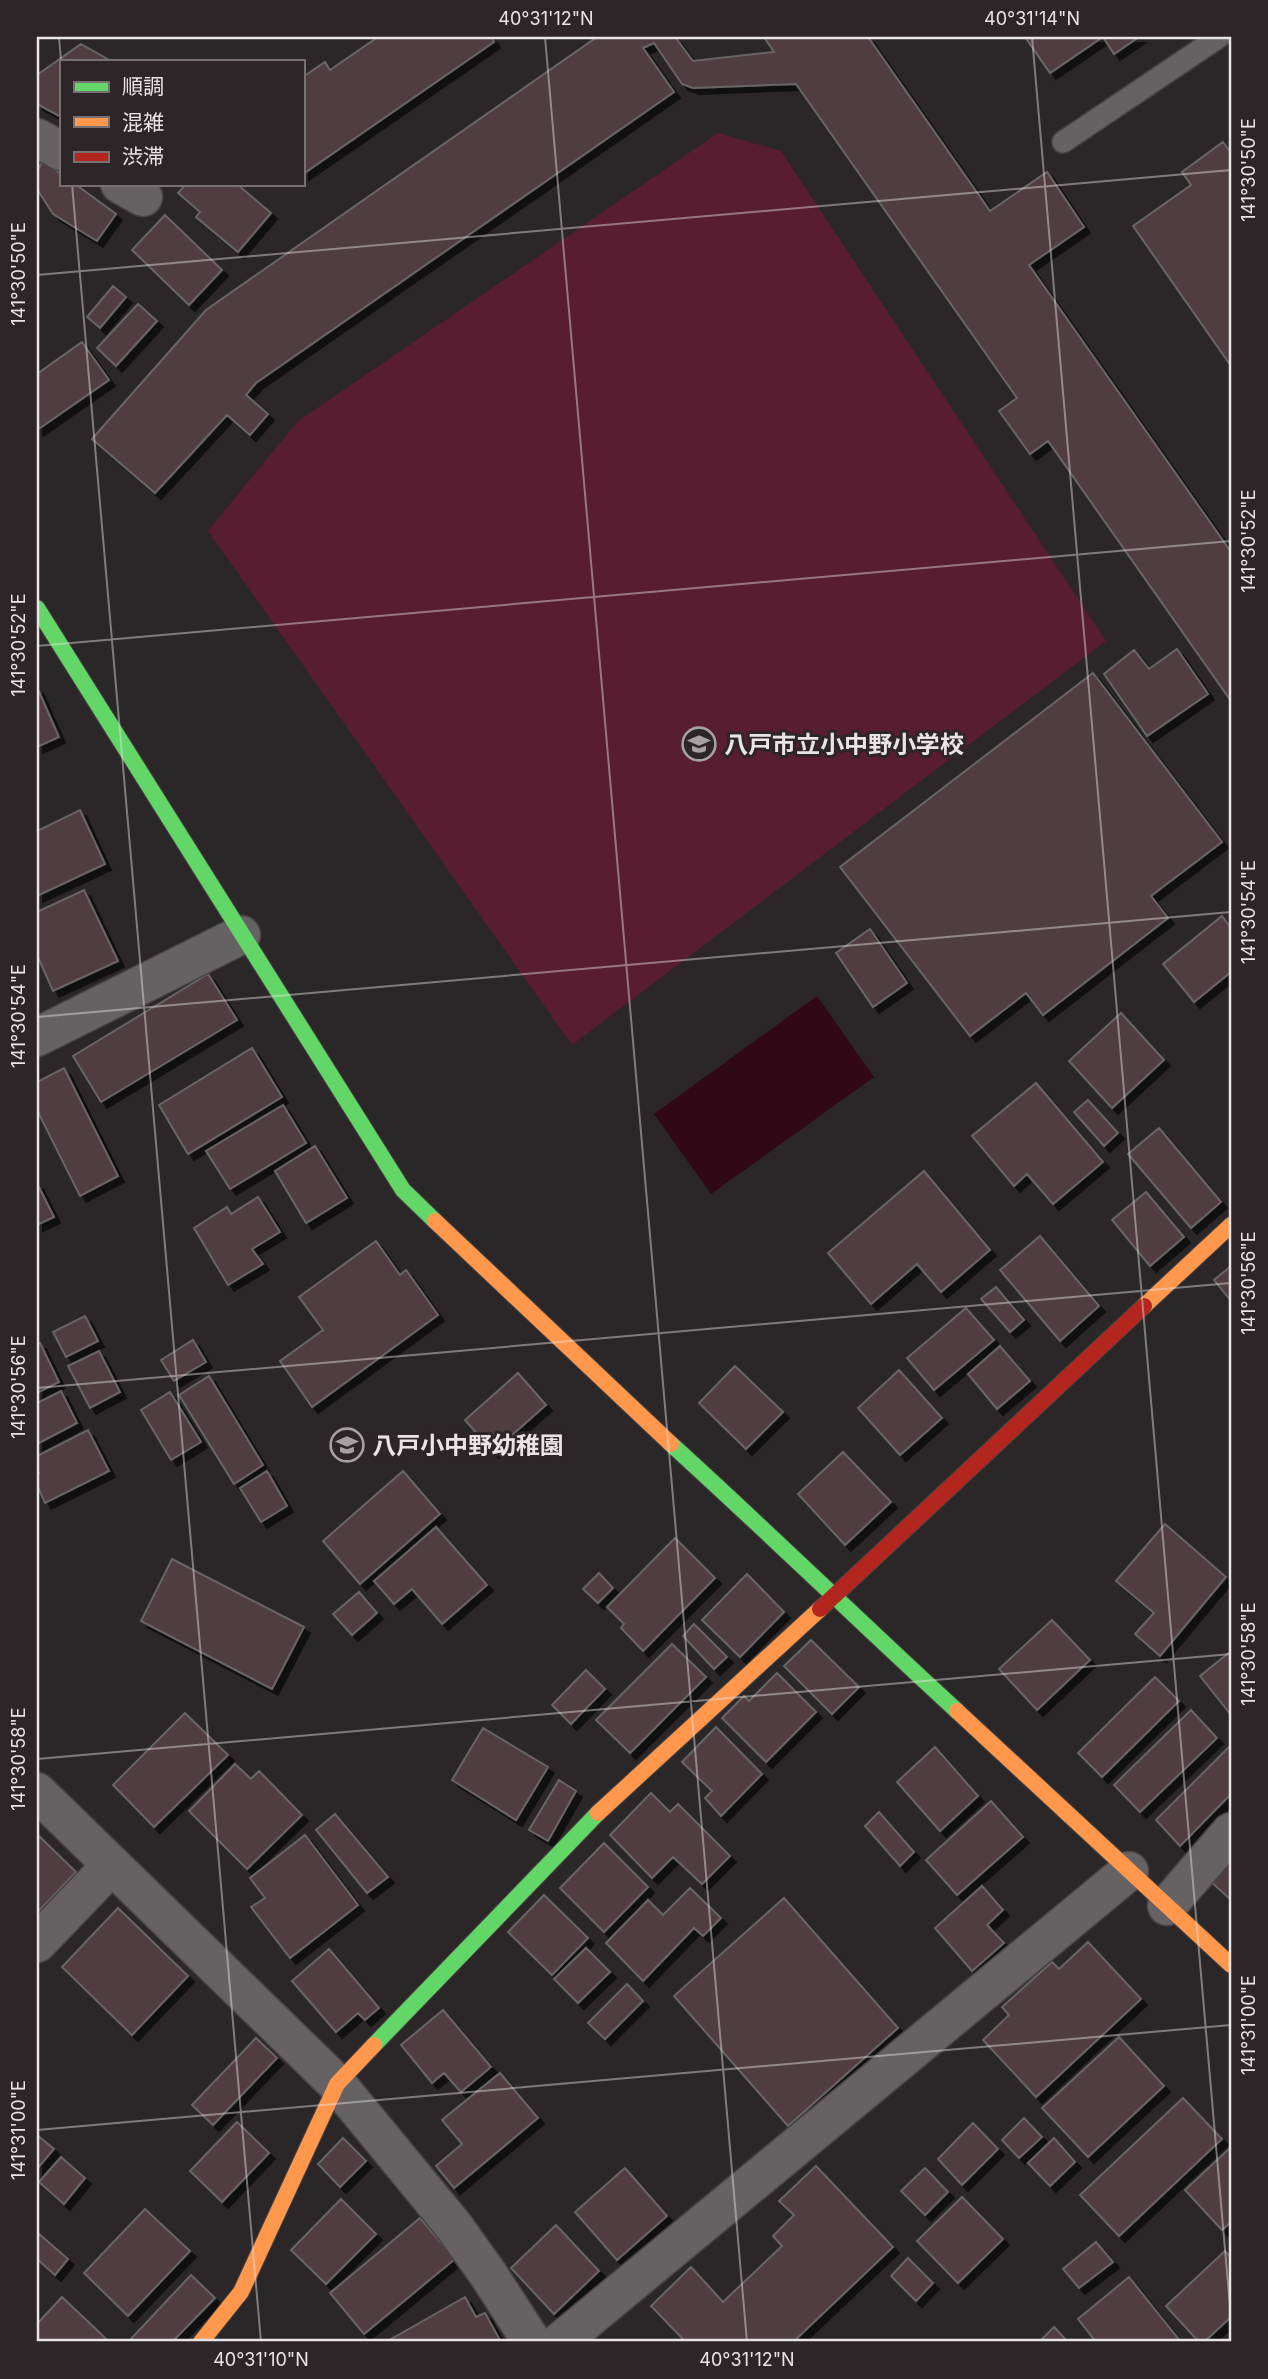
<svg xmlns="http://www.w3.org/2000/svg" width="1268" height="2379" font-family="Inter,'Noto Sans JP',sans-serif">
  <style>
    .green { fill: #581d30 }
    .water { fill: #300816 }
    .building { fill: #503e43; stroke: #696566; stroke-width: 2; filter: url(#shadow) }
    .lines { fill: none; stroke-linecap: round; stroke-linejoin: round }
    .lane-casing { stroke: #474243; stroke-width: 24 }
    .street-casing { stroke: #474243; stroke-width: 41 }
    .fast-casing { stroke: #474243; stroke-width: 18 }
    .slow-casing { stroke: #474243; stroke-width: 18 }
    .jam-casing { stroke: #474243; stroke-width: 18 }
    .lane { stroke: #666264; stroke-width: 21 }
    .street { stroke: #666264; stroke-width: 38 }
    .fast { stroke: #63d668; stroke-width: 16 }
    .slow { stroke: #ff974d; stroke-width: 16 }
    .jam { stroke: #b3261e; stroke-width: 16 }
    .ticks { fill: none; stroke: #e9e4e5; stroke-width: 2; stroke-opacity: 0.45 }
    .labels { text-anchor: middle; dominant-baseline: central; stroke-width: 6; stroke-linejoin: round; paint-order: stroke }
    .poi-label { font-size: 24px; font-weight: bold; fill: #e9e4e5; stroke: #2d2527; text-anchor: start }
    .neatline { fill: none; stroke: #e9e4e5; stroke-width: 2.5 }
    .ticks-label { font-size: 18px; text-anchor: middle; fill: #e9e4e5 }
  </style>
  <defs>
    <filter id="shadow"><feDropShadow dx="6" dy="6" stdDeviation="0" flood-color="#0009"/></filter>
  </defs>
  <rect width="100%" height="100%" fill="#2b2728"/>
  <path class="green" d="M718,133L781,151L1106,641L572,1045L208,531L297,422Z"/>
  <path class="water" d="M817,996L874,1077L711,1194L654,1114Z"/>
  <path class="building" d="M378,37H491L494,42L303,174V77L325,62L330,70Z
    M597,37H675L693,61L774,52L764,37H868L990,211L1047,172L1084,227L1029,265L1231,552V701L1048,441L1030,454L999,411L1017,398L796,84L693,88L682,84L654,43L643,48L674,92L256,383L246,395L268,414L250,435L227,415L155,493L92,439L206,310Z
    M1025,37H1139L1114,54L1103,37L1050,73Z
    M81,44L111,61H61V117L37,104V75Z
    M1223,142L1231,153V366L1133,226L1191,185L1182,172Z
    M43,161L61,174V184H75L116,214L97,241L53,214L37,189V171Z
    M186,184H237L271,213L238,252L196,217L200,212L178,193Z
    M165,215L222,270L189,305L132,250Z
    M113,286L126,297L100,328L87,317Z
    M138,304L157,321L116,366L97,348Z
    M82,342L109,380L37,430V374Z
    M1177,649L1208,694L1147,736L1104,674L1134,650L1149,669Z
    M1093,673L1222,842L1151,896L1168,918L1043,1015L1026,993L970,1036L840,867Z
    M37,687L59,737L37,747Z
    M80,810L105,864L37,896V831Z
    M84,890L118,961L53,991L37,955V912Z
    M1222,916L1231,928V972L1194,1002L1163,964Z
    M870,929L907,983L873,1007L836,953Z
    M208,974L237,1020L101,1102L73,1056Z
    M1121,1013L1164,1060L1112,1108L1069,1061Z
    M252,1048L282,1097L188,1154L159,1105Z
    M64,1068L118,1176L80,1196L37,1110V1082Z
    M1036,1083L1103,1162L1053,1204L1027,1174L1014,1186L972,1136Z
    M1088,1100L1118,1133L1104,1146L1074,1112Z
    M283,1105L306,1143L230,1189L206,1151Z
    M1159,1128L1221,1202L1191,1228L1128,1154Z
    M315,1146L347,1198L306,1223L275,1171Z
    M924,1171L990,1250L941,1292L917,1264L871,1304L828,1253Z
    M37,1183L54,1217L37,1225Z
    M1146,1192L1184,1237L1150,1266L1112,1220Z
    M258,1197L280,1232L252,1249L263,1264L228,1285L194,1228L227,1207L231,1214Z
    M1040,1236L1099,1306L1060,1341L1000,1270Z
    M376,1241L400,1275L406,1270L438,1315L312,1407L280,1361L323,1330L299,1297Z
    M1231,1266V1301L1214,1280Z
    M996,1287L1024,1320L1010,1332L981,1299Z
    M966,1308L994,1340L934,1390L907,1358Z
    M85,1316L98,1341L66,1357L53,1332Z
    M193,1340L206,1362L174,1381L161,1360Z
    M40,1343L59,1382L37,1393V1345Z
    M1000,1346L1030,1381L997,1409L968,1374Z
    M99,1351L120,1392L90,1408L68,1366Z
    M735,1366L783,1412L746,1449L699,1403Z
    M899,1370L942,1418L900,1455L858,1408Z
    M518,1373L546,1405L493,1452L465,1420Z
    M209,1376L263,1465L234,1484L179,1395Z
    M61,1391L77,1423L37,1444V1403Z
    M170,1392L201,1442L171,1460L141,1410Z
    M88,1430L109,1471L45,1503L37,1485V1474L39,1473L37,1468V1456Z
    M843,1452L891,1502L845,1545L798,1494Z
    M267,1471L287,1506L261,1522L240,1488Z
    M403,1471L440,1514L360,1584L323,1541Z
    M1165,1524L1226,1577L1160,1656L1135,1634L1154,1613L1116,1581Z
    M436,1527L487,1585L442,1624L412,1589L394,1604L374,1581Z
    M675,1538L715,1578L643,1651L621,1628L624,1624L607,1607Z
    M172,1559L304,1627L272,1689L141,1621Z
    M599,1573L613,1588L598,1603L583,1589Z
    M747,1574L784,1612L740,1657L702,1620Z
    M359,1592L377,1613L352,1635L333,1614Z
    M1052,1620L1090,1660L1037,1710L999,1669Z
    M694,1624L727,1657L714,1669L683,1636Z
    M811,1640L859,1687L832,1714L784,1666Z
    M672,1644L706,1677L630,1753L596,1720Z
    M1231,1651V1715L1200,1676Z
    M586,1670L605,1689L571,1724L552,1705Z
    M777,1673L816,1712L766,1762L722,1718L744,1696L749,1701Z
    M1155,1677L1179,1701L1102,1777L1078,1753Z
    M1191,1710L1217,1738L1140,1812L1114,1785Z
    M185,1713L228,1755L154,1827L113,1785Z
    M716,1727L762,1774L721,1816L705,1798L712,1791L682,1762Z
    M483,1728L548,1767L516,1820L452,1780Z
    M935,1747L978,1796L940,1831L897,1782Z
    M1229,1747L1231,1749V1794L1180,1846L1156,1820Z
    M235,1764L251,1779L259,1771L302,1815L247,1869L189,1811Z
    M559,1780L576,1791L548,1841L529,1830Z
    M651,1793L670,1812L678,1804L730,1856L702,1884L673,1857L652,1878L610,1835Z
    M991,1801L1023,1837L957,1895L926,1860Z
    M879,1812L914,1852L900,1866L865,1826Z
    M335,1814L388,1877L367,1893L316,1830Z
    M37,1834L76,1872L37,1913Z
    M305,1835L358,1905L290,1958L251,1907L265,1898L250,1878Z
    M604,1843L648,1887L604,1932L560,1888Z
    M1231,1855V1900L1209,1880Z
    M982,1886L1003,1910L987,1925L1004,1943L972,1971L935,1928Z
    M690,1888L721,1918L703,1936L694,1928L643,1981L606,1943L648,1900L663,1915Z
    M544,1895L588,1938L552,1975L508,1932Z
    M784,1898L898,2028L788,2126L674,1996Z
    M118,1908L188,1976L132,2035L62,1967Z
    M1088,1942L1141,1999L1036,2097L983,2040L1009,2015L1002,2007L1052,1962L1059,1969Z
    M586,1948L610,1972L578,2003L554,1979Z
    M329,1949L379,2008L365,2020L358,2013L336,2032L292,1981Z
    M627,1984L643,2001L605,2039L588,2023Z
    M443,2010L491,2067L461,2092L444,2073L432,2083L401,2045Z
    M1119,2037L1164,2086L1088,2157L1042,2108Z
    M256,2038L277,2058L213,2125L192,2105Z
    M500,2073L538,2118L454,2188L436,2166L462,2144L442,2120Z
    M1183,2098L1222,2139L1119,2236L1080,2195Z
    M1024,2118L1042,2137L1019,2158L1002,2140Z
    M237,2122L269,2153L222,2202L190,2171Z
    M973,2123L998,2149L962,2185L938,2159Z
    M37,2135L54,2149L37,2169Z
    M343,2138L366,2161L340,2187L318,2164Z
    M1054,2138L1075,2162L1050,2186L1028,2163Z
    M1231,2147V2222L1222,2230L1185,2190Z
    M61,2157L85,2178L64,2204L39,2182Z
    M816,2166L893,2247L793,2342H681L684,2340L651,2306L691,2267L723,2302L782,2246L773,2236L794,2215L779,2201Z
    M625,2168L667,2216L617,2260L575,2212Z
    M925,2168L948,2192L925,2215L901,2191Z
    M962,2197L1003,2239L958,2283L917,2241Z
    M341,2199L376,2234L326,2284L291,2250Z
    M145,2209L190,2251L128,2316L84,2273Z
    M420,2218L455,2259L364,2334L330,2293Z
    M556,2225L599,2271L554,2314L511,2268Z
    M38,2233L68,2259L55,2275L37,2259Z
    M1096,2242L1113,2262L1079,2288L1063,2269Z
    M1225,2251L1231,2258V2317L1204,2342H1199L1166,2306Z
    M908,2258L933,2283L916,2301L891,2276Z
    M191,2275L215,2298L172,2342H128Z
    M1129,2277L1160,2316L1181,2342H1096L1078,2319Z
    M62,2297L99,2332L109,2342H37V2324Z
    M465,2297L476,2317L485,2313L501,2342H386Z
    M1054,2327L1068,2342H1039Z"/>
  <g class="lines">
    <defs>
      <path id="lane" d="M1063,142L1219,37"/>
      <path id="street" d="M37,138L61,151
        M120,184L143,197
        M37,1037L241,935
        M37,1792L337,2084L453,2225L488,2274L532,2342
        M1167,1906L1231,1832
        M37,1943L112,1865
        M560,2342L1129,1871"/>
      <path id="fast" d="M37,608L403,1190L435,1221
        M671,1444C768,1532 861,1623 957,1711
        M374,2045L598,1813"/>
      <path id="slow" d="M435,1221L671,1444
        M1144,1306L1231,1225
        M957,1711L1231,1965
        M598,1813L820,1609
        M201,2342L241,2292L337,2084L374,2045"/>
      <path id="jam" d="M820,1609L1144,1306"/>
    </defs>
    <use href="#lane" class="lane-casing"/>
    <use href="#street" class="street-casing"/>
    <use href="#fast" class="fast-casing"/>
    <use href="#slow" class="slow-casing"/>
    <use href="#jam" class="jam-casing"/>
    <use href="#lane" class="lane"/>
    <use href="#street" class="street"/>
    <use href="#fast" class="fast"/>
    <use href="#slow" class="slow"/>
    <use href="#jam" class="jam"/>
  </g>
  <path class="ticks" d="M59,37L61,61M545,37L747,2342M1032,37L1231,2318M72,184L261,2342M37,275L1231,170M37,646L1231,541M37,1017L1231,912M37,1388L1231,1283M37,1759L1231,1654M37,2130L1231,2025"/>
  <defs>
    <symbol id="school-ring" viewBox="-11 -11 22 22"><circle r="9.5" fill="#2d2527" stroke="#a6a2a3" stroke-width="1.5"/><path d="M0-5L7-2L0 1L-7-2ZM-4 1L0 2.5L4 1V4Q0 6-4 4Z" fill="#a6a2a3"/></symbol>
  </defs>
  <g fill-rule="evenodd">
    <use href="#school-ring" x="680" y="725" width="38" height="38"/>
    <use href="#school-ring" x="328" y="1426" width="38" height="38"/>
  </g>
  <g class="labels">
    <g class="poi-label">
      <text x="724" y="744">八戸市立小中野小学校</text>
      <text x="372" y="1445">八戸小中野幼稚園</text>
    </g>
  </g>
  <rect width="1268" height="2379" fill="none" stroke="#2d2527" stroke-width="77"/>
  <rect x="60" y="60" width="245" height="126" fill="#2d2527" stroke="#787173" stroke-width="2"/>
  <rect x="74" y="82" width="35" height="10" fill="#63d668" stroke="#787173" stroke-width="2"/>
  <text x="122" y="94" font-size="21" fill="#e9e4e5">順調</text>
  <rect x="74" y="117" width="35" height="10" fill="#ff974d" stroke="#787173" stroke-width="2"/>
  <text x="122" y="130" font-size="21" fill="#e9e4e5">混雑</text>
  <rect x="74" y="152" width="35" height="10" fill="#b3261e" stroke="#787173" stroke-width="2"/>
  <text x="122" y="164" font-size="21" fill="#e9e4e5">渋滞</text>
  <rect x="38" y="38" width="1192" height="2302" class="neatline"/>
  <g class="ticks-label">
    <text x="546" y="25">40°31'12"N</text>
    <text x="1032" y="25">40°31'14"N</text>
    <text transform="translate(1249 170) rotate(-90)" y="6">141°30'50"E</text>
    <text transform="translate(19 274) rotate(-90)" y="6">141°30'50"E</text>
    <text transform="translate(1249 541) rotate(-90)" y="6">141°30'52"E</text>
    <text transform="translate(19 645) rotate(-90)" y="6">141°30'52"E</text>
    <text transform="translate(1249 912) rotate(-90)" y="6">141°30'54"E</text>
    <text transform="translate(19 1016) rotate(-90)" y="6">141°30'54"E</text>
    <text transform="translate(1249 1283) rotate(-90)" y="6">141°30'56"E</text>
    <text transform="translate(19 1387) rotate(-90)" y="6">141°30'56"E</text>
    <text transform="translate(1249 1654) rotate(-90)" y="6">141°30'58"E</text>
    <text transform="translate(19 1759) rotate(-90)" y="6">141°30'58"E</text>
    <text transform="translate(1249 2025) rotate(-90)" y="6">141°31'00"E</text>
    <text transform="translate(19 2130) rotate(-90)" y="6">141°31'00"E</text>
    <text x="261" y="2366">40°31'10"N</text>
    <text x="747" y="2366">40°31'12"N</text>
  </g>
</svg>
